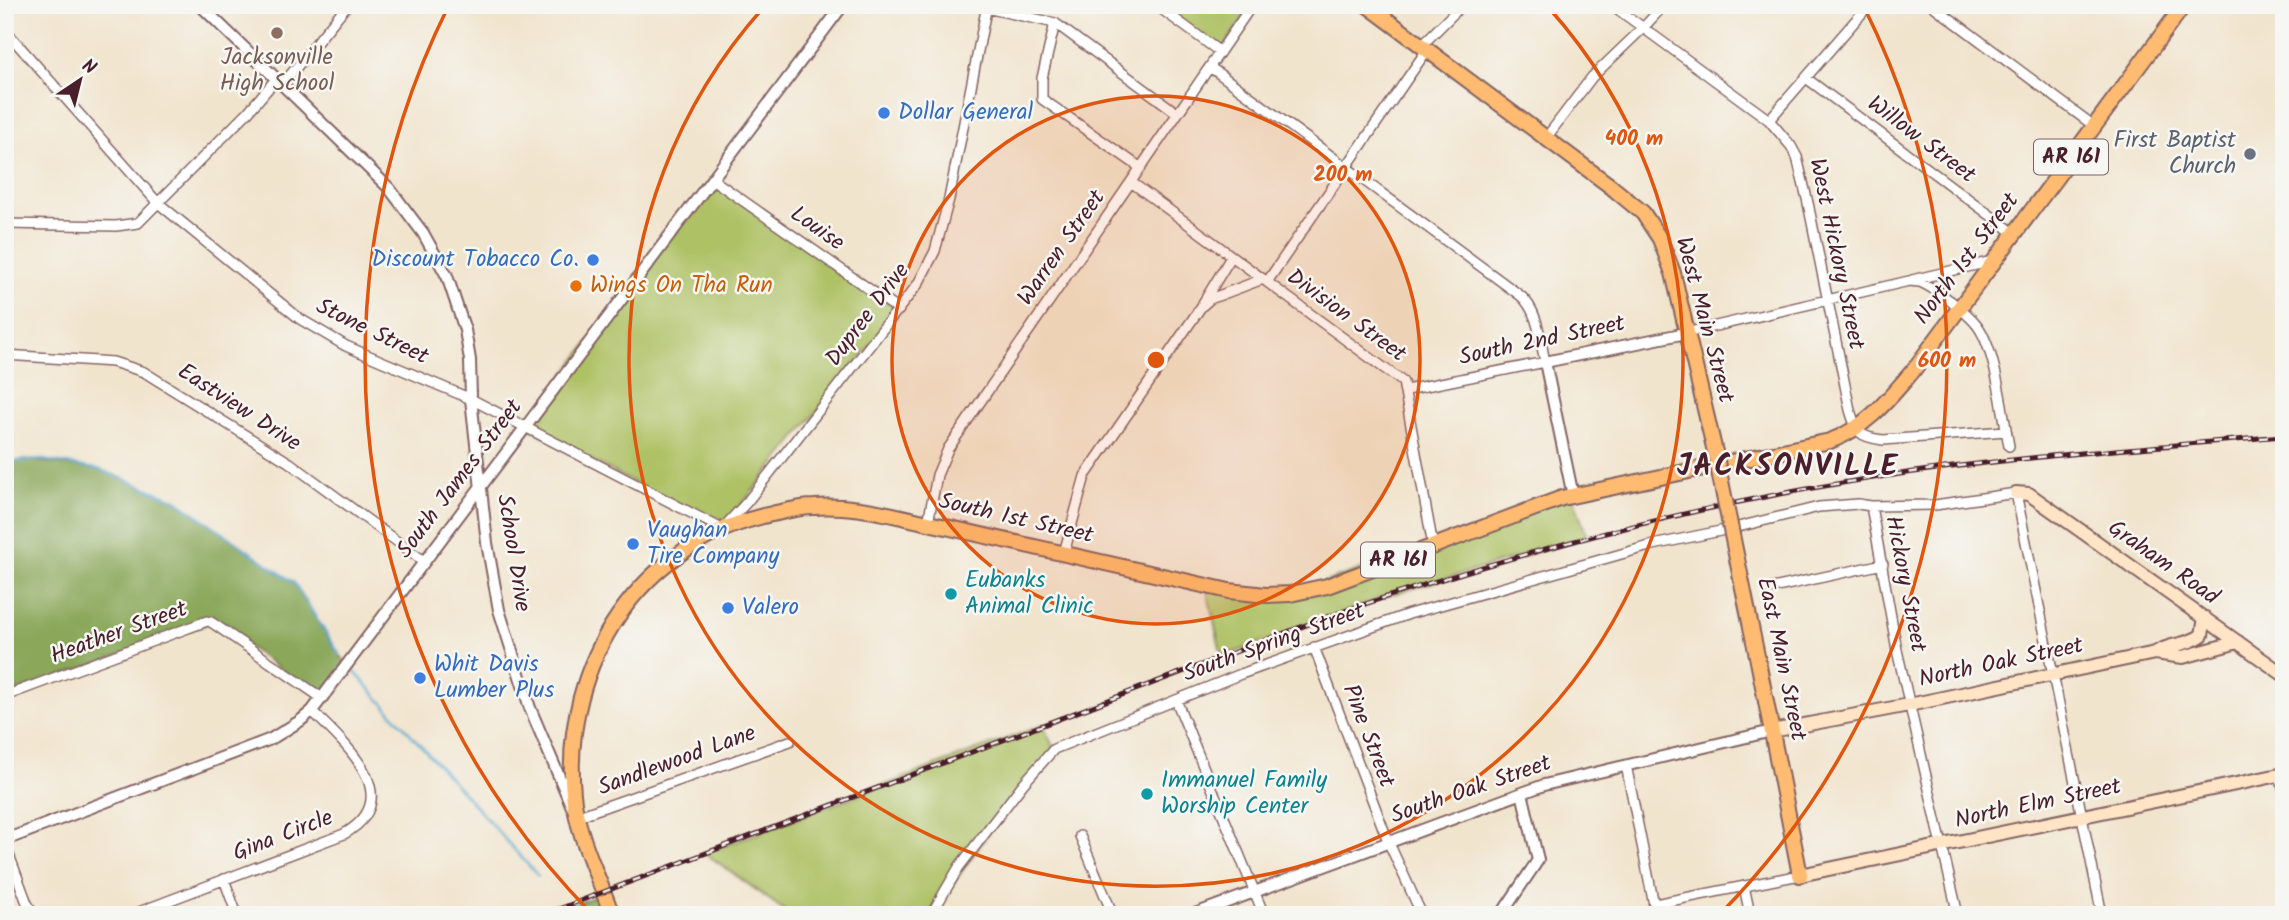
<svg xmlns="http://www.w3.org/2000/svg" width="2289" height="920" font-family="Kalam,sans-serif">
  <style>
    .green { fill: #aec165; stroke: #7c7048; stroke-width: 2 }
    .forest { fill: #8aa75a; stroke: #6a6342; stroke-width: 2 }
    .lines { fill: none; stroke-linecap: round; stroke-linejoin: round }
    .stream { stroke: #54a5cf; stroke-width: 2.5 }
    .minor-casing { stroke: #846464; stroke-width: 12 }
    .tertiary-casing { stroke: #846464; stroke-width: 14 }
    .secondary-casing { stroke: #846464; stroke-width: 16 }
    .primary-casing { stroke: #846464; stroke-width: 18 }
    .minor { stroke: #fff; stroke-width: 9 }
    .tertiary { stroke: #fff; stroke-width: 10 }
    .secondary { stroke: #ffe4c6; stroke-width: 12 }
    .primary { stroke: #febb71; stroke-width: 14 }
    .rail-casing { stroke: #4a1f2b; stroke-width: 5 }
    .rail { stroke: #f6f6f2; stroke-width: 2.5; stroke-dasharray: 8; stroke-linecap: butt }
    .primary-bridge-casing { stroke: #846464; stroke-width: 18; stroke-linecap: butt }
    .primary-bridge { stroke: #febb71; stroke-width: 14 }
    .ring { fill: none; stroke: #e0560e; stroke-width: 3.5 }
    .education-dot { fill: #8d6e63; stroke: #f6f6f2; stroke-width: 2.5 }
    .shop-dot { fill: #3f7fe0; stroke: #f6f6f2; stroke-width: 2.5 }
    .worship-dot { fill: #6b7280; stroke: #f6f6f2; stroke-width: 2.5 }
    .food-dot { fill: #e8710a; stroke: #f6f6f2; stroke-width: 2.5 }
    .culture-dot { fill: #0f9aa8; stroke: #f6f6f2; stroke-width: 2.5 }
    .labels { text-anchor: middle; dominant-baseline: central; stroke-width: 5; stroke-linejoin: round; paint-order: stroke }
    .shield { fill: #f6f6f2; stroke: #7e6067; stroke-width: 2 }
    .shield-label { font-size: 21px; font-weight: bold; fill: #4a1f2b }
    .education-label { font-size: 23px; fill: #785e54; stroke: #f6f6f2 }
    .shop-label { font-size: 23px; fill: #366cbe; stroke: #f6f6f2; text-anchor: start }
    .street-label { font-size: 23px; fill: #4a1f2b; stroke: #f6f6f2 }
    .worship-label { font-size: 23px; fill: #5b616d; stroke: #f6f6f2; text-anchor: end }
    .food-label { font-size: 23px; fill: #c56008; stroke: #f6f6f2; text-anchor: start }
    .culture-label { font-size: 23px; fill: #0d838f; stroke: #f6f6f2; text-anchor: start }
    .district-label { font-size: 30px; font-weight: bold; letter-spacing: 2px; fill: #4a1f2b; stroke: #f6f6f2 }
    .centre { fill: #e0560e; stroke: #f6f6f2; stroke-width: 3.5 }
    .ring-label { font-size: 21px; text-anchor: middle; font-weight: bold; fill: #e0560e; stroke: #f6f6f2; stroke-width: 5; stroke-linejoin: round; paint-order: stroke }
  </style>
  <rect width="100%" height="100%" fill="#f6f6f2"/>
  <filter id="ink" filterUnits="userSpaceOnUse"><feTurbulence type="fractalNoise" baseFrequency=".0143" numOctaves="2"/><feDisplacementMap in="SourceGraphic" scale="14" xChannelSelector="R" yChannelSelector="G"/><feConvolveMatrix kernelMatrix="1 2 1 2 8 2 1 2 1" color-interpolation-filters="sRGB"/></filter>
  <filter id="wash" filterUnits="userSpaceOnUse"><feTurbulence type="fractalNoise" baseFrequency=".00686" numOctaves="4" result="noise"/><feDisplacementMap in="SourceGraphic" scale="28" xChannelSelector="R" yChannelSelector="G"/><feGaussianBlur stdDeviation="1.57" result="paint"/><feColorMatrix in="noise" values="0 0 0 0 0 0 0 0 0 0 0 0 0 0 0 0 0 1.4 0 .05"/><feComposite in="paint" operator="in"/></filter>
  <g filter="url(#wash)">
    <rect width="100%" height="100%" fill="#f1e4cd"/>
    <path class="green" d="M1184,5H1252L1221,51L1176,18Z
      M712,179L899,310L722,529L526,426Z
      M1573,496L1587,537L1390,595L1222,657L1206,586L1290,594Z
      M1043,725L1054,749L1023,784L931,915H791L705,853Z"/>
    <path class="forest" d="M30,460L101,470L176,500L294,583L338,653L348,665L322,698L212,622L5,696V462Z
      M604,893L606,899L572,915H547Z"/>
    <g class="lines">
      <path class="stream" d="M5,462L43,460L101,470L176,500L294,583L339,654
        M353,670L538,876"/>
    </g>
  </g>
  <g filter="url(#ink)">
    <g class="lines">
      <defs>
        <path id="minor" d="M1156,5L1220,52
          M1612,5L1769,120L1791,146L1797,157L1808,203L1850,410C1857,433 1859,437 1883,440L2006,431
          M1932,5L2094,126
          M986,8L1055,23L1177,113
          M1055,23L1042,78V99L1141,168
          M5,30L157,202L300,319L346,346L471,399L722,529L747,502L918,284L935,251L949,199L987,5
          M1422,45L1462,5
          M1210,67L1521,296C1539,312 1540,340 1545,362L1406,390
          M1806,78L2014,233
          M283,84L347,5
          M1769,120L1869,5
          M1546,138L1592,77L1643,28L1664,5
          M712,179L899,310
          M1131,182L1403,382L1433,546
          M5,224L116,226L138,223L248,112L277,78
          M1912,280L1993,261
          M1267,282L1427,50
          M1203,303L1231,257
          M1686,333L1909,281L1920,282C1936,289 1966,311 1977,325C1996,350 2003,415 2009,446
          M5,355L113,362L144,372L290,463L425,562
          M1871,506L1897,650L1958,915
          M928,523L937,475L948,449L1252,5
          M1064,553L1085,476L1201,307L1210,299L1263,279
          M1768,589L1883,564
          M1314,647L1388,841L1422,915
          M5,696L207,621L211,622L322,698
          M1176,700L1264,915
          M1626,765L1656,915
          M2280,775L2284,791
          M576,817L790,741
          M1080,836L1113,915
          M5,844L27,903L34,915
          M224,879L237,915
          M1744,886L1750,915
          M1655,904L1800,875
          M131,915L344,834C408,797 343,742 312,711
          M931,915L959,867L1023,784L1054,749L1241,674L1409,614L1653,545L1730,529L1819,507L1858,504L1871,506L1935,505L2016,493L2102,915"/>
        <path id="tertiary" d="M200,5L389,188L423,233L447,276L465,330L470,360L471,399L487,543L499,610L530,708L572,807
          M1573,496L1545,362L1686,333
          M5,840L271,739L300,721L312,711L843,5
          M1192,915L1544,785L1772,731
          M1501,915L1538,860L1522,793"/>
        <path id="secondary" d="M2016,493L2029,494L2284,675
          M2157,652C2172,643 2187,646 2202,635L2205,618
          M1772,731L1909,705L2155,653L2183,657L2238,642
          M1800,875L2284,774"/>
        <path id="primary" d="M1367,5L1609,185L1643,213L1660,239L1673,273L1715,452
          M1758,661L1800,875
          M612,915C598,875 577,835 573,794C561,663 641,541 772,514C786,511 800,507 814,507C841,505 867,509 893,515L1229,591L1266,595L1290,594L1327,586L1562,498L1830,441C1866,428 1888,400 1912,372L2184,5"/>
      </defs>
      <use href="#minor" class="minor-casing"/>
      <use href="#tertiary" class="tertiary-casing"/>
      <use href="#secondary" class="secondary-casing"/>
      <use href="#primary" class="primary-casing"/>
      <use href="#minor" class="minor"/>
      <use href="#tertiary" class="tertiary"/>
      <use href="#secondary" class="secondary"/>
      <use href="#primary" class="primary"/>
      <defs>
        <path id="rail" d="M543,915L1327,617C1497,558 1670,511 1848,482C1992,458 2138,448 2284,436"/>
      </defs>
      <use href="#rail" class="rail-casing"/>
      <use href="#rail" class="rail"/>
      <defs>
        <path id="primary-bridge" d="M1715,452L1758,661"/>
      </defs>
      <use href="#primary-bridge" class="primary-bridge-casing"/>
      <use href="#primary-bridge" class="primary-bridge"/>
    </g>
  </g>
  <circle cx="1156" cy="360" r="264" fill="#e0560e" fill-opacity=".12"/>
  <g class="ring">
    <circle cx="1156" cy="360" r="264"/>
    <path d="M1548 7A527 527 0 1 1 764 7"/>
    <path d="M592 914A791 791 0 0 1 448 7M1864 7A791 791 0 0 1 1720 914"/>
  </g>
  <circle class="education-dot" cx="277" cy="33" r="7"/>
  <g class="shop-dot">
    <circle cx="884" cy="113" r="7"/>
    <circle cx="593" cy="260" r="7"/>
    <circle cx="633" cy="544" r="7"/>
    <circle cx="728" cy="608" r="7"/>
    <circle cx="420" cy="678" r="7"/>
  </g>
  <circle class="worship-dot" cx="2250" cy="154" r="7"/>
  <circle class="food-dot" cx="576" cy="286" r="7"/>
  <g class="culture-dot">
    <circle cx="951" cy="594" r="7"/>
    <circle cx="1147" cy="794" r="7"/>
  </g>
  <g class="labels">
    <g class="shield">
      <rect x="2034" y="139.5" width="74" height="35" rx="5"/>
      <rect x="1361" y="542.5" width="74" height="35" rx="5"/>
    </g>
    <g class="shield-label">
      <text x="2071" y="157">AR 161</text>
      <text x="1398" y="560">AR 161</text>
    </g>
    <g class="education-label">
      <text x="277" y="58">Jacksonville<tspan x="277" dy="26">High School</tspan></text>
    </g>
    <g class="shop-label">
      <text x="898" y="113">Dollar General</text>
      <text x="579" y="260" text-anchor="end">Discount Tobacco Co.</text>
      <text x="647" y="531">Vaughan<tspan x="647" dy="26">Tire Company</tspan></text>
      <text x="742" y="608">Valero</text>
      <text x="434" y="665">Whit Davis<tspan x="434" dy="26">Lumber Plus</tspan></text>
    </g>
    <g class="street-label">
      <text transform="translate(1921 140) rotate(37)">Willow Street</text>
      <text transform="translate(817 229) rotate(35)">Louise</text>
      <text transform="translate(1062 248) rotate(-55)">Warren Street</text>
      <text transform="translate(1836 254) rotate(78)">West Hickory Street</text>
      <text transform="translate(1967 259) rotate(-53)">North 1st Street</text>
      <text transform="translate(868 315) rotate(-53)">Dupree Drive</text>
      <text transform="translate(1346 316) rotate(36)">Division Street</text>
      <text transform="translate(1704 320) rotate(75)">West Main Street</text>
      <text transform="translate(372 332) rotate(26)">Stone Street</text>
      <text transform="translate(1542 341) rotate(-12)">South 2nd Street</text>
      <text transform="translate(239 408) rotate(33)">Eastview Drive</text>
      <text transform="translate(460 479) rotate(-53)">South James Street</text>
      <text transform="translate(1016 519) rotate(13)">South 1st Street</text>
      <text transform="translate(513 553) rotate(81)">School Drive</text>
      <text transform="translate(2163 563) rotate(35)">Graham Road</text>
      <text transform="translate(1905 584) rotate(79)">Hickory Street</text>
      <text transform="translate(119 633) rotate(-20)">Heather Street</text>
      <text transform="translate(1274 643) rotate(-20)">South Spring Street</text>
      <text transform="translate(1781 659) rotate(78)">East Main Street</text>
      <text transform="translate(2001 663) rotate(-12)">North Oak Street</text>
      <text transform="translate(1368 736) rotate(69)">Pine Street</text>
      <text transform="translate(677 761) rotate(-20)">Sandlewood Lane</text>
      <text transform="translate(1471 790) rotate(-19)">South Oak Street</text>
      <text transform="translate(2038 804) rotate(-12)">North Elm Street</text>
      <text transform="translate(283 836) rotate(-21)">Gina Circle</text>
    </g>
    <g class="worship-label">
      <text x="2236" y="141">First Baptist<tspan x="2236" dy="26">Church</tspan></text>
    </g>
    <g class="food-label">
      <text x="590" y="286">Wings On Tha Run</text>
    </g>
    <g class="culture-label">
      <text x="965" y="581">Eubanks<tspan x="965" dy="26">Animal Clinic</tspan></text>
      <text x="1161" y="781">Immanuel Family<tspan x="1161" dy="26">Worship Center</tspan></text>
    </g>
    <g class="district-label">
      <text x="1788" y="467">JACKSONVILLE</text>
    </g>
  </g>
  <circle cx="1156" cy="360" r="10" class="centre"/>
  <g class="ring-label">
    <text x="1634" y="145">400 m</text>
    <text x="1343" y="181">200 m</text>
    <text x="1947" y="367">600 m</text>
  </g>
  <rect width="2289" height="920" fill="none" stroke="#f6f6f2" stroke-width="28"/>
  <g transform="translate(80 80) rotate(35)" stroke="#f6f6f2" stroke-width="5" paint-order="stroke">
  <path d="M0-5L12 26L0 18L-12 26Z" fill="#4a1f2b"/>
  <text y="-10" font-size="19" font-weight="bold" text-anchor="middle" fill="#4a1f2b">N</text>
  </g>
</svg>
